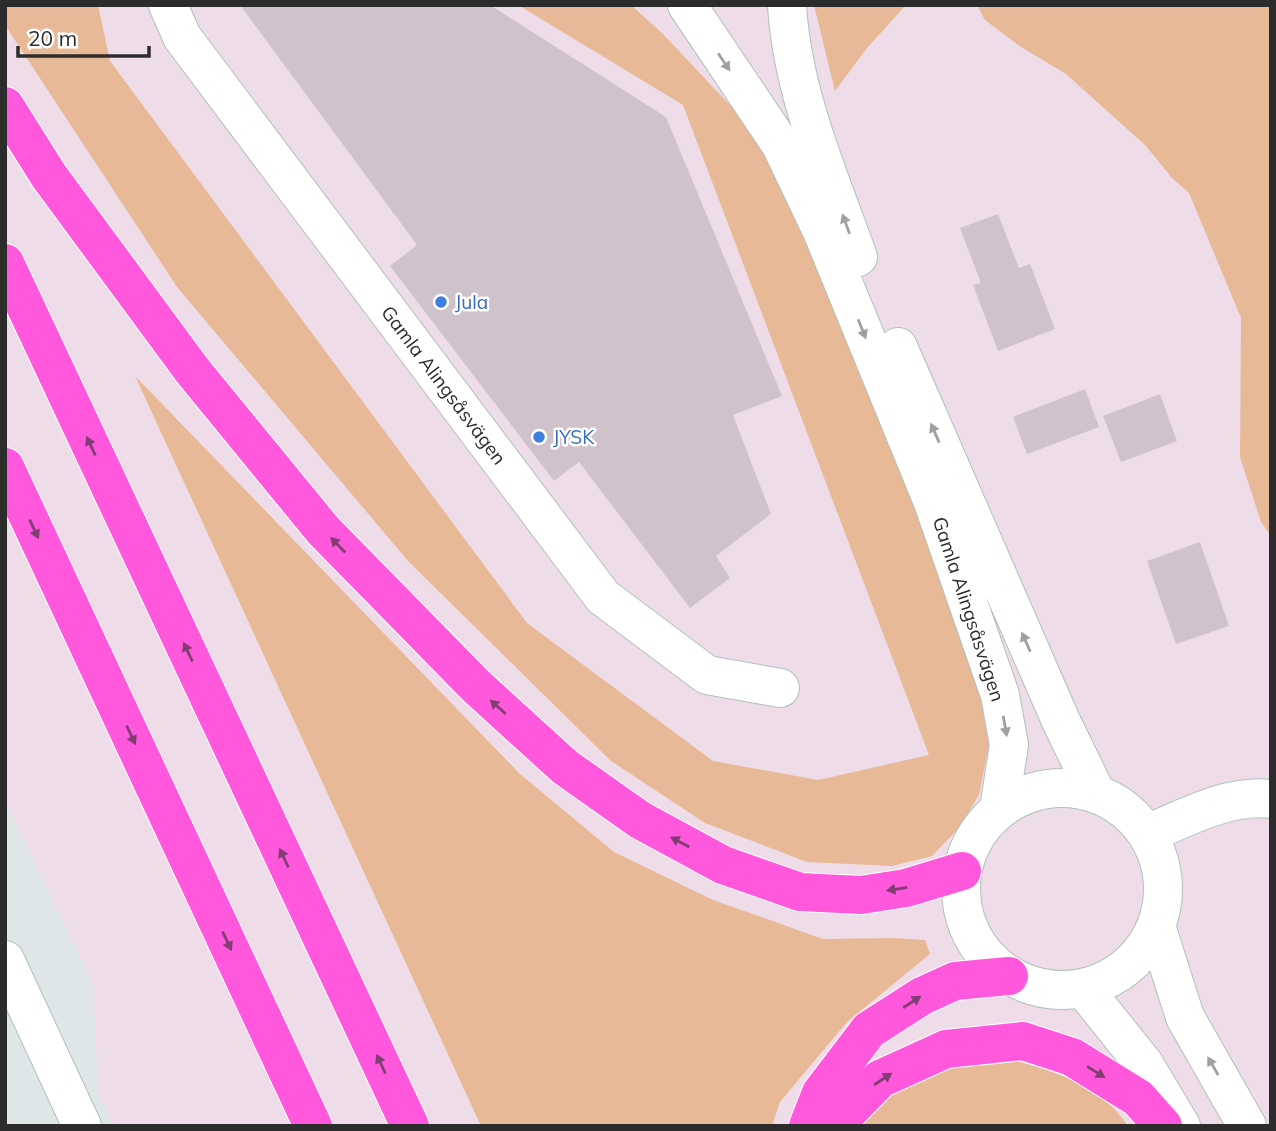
<svg xmlns="http://www.w3.org/2000/svg" width="1276" height="1131" font-family="Mulish,sans-serif">
  <style>
    .industrial { fill: #dee6e7 }
    .green { fill: #e8b996 }
    .building { fill: #d0c2cb }
    .lines { fill: none; stroke-linecap: round; stroke-linejoin: round }
    .minor-casing { stroke: #b1c0ba; stroke-width: 40 }
    .highway-casing { stroke: #fff; stroke-width: 40 }
    .minor { stroke: #fff; stroke-width: 38 }
    .highway { stroke: #ff58dd; stroke-width: 38 }
    .oneway { fill: #a0a0a0 }
    .oneway2 { fill: #803e73 }
    .shop-dot { fill: #3f7fe0; stroke: #fff; stroke-width: 2.5 }
    .labels { text-anchor: middle; dominant-baseline: central; stroke-width: 5; stroke-linejoin: round; paint-order: stroke }
    .shop-label { font-size: 19px; fill: #366cbe; stroke: #fff; text-anchor: start }
    .street-label { font-size: 19px; fill: #2c2c2c; stroke: #fff }
  </style>
  <rect width="100%" height="100%" fill="#eedde9"/>
  <path class="industrial" d="M5,801L93,984L98,1093L114,1126H5Z"/>
  <path class="green" d="M5,5H98L110,61L527,623L713,761L818,780L929,755L683,105L518,5H631L663,34L743,119L798,214L892,443L979,689L990,740L979,795L959,828L932,856L892,866L807,862L705,823L611,761L408,561L177,287L5,25Z
    M814,5H906L867,48L835,91Z
    M977,5H1271V536L1261,522L1240,457L1241,318L1189,193L1172,178L1145,145L1066,74L1021,47L985,20Z
    M135,376L520,774L614,852L713,900L823,939L895,938L925,940L930,954L847,1022L780,1102L772,1126H481Z
    M988,1054C1038,1066 1098,1080 1128,1126H853L855,1119L918,1077Z"/>
  <path class="building" d="M240,5H490L666,117L782,396L733,415L771,514L716,556L730,578L690,608L579,462L554,481L390,266L417,245Z
    M998,214L1019,268L1030,264L1055,329L998,351L973,285L981,283L960,228Z
    M1085,389L1099,427L1027,454L1013,417Z
    M1160,394L1177,441L1121,462L1103,416Z
    M1200,542L1229,626L1176,644L1147,561Z"/>
  <g class="lines">
    <defs>
      <path id="minor" d="M168,5L182,37L603,597L707,675L780,688
        M687,5L781,145L822,231L933,502L1000,695L1009,745L999,809
        M787,5C792,92 829,176 858,257
        M898,347L1061,721L1096,793
        M961 889a101 101 0 1 1 202 0a101 101 0 1 1-202 0Z
        M1147,834C1185,818 1228,794 1271,799
        M1156,926L1185,1017L1247,1126
        M5,960L82,1126
        M1083,988L1144,1064L1181,1126"/>
      <path id="highway" d="M5,106L49,176L192,370L323,530L476,686L565,767L640,820L723,865L800,892L861,895L906,888L962,871
        M5,263L410,1126
        M5,467L313,1126
        M808,1126L821,1093L869,1030L922,996L955,981L1009,976
        M834,1126L880,1079L946,1049L1023,1041L1072,1057L1138,1098L1163,1126"/>
    </defs>
    <use href="#minor" class="minor-casing"/>
    <use href="#highway" class="highway-casing"/>
    <use href="#minor" class="minor"/>
    <use href="#highway" class="highway"/>
  </g>
  <defs><path id="oneway-solid" d="M-6-.8H1V-3.2L6.5 0L1 3.2V.8H-6Z" transform="scale(1.75)"/></defs>
  <g class="oneway">
    <use href="#oneway-solid" transform="translate(724 62) rotate(56)"/>
    <use href="#oneway-solid" transform="translate(846 224) rotate(-110)"/>
    <use href="#oneway-solid" transform="translate(862 329) rotate(68)"/>
    <use href="#oneway-solid" transform="translate(935 433) rotate(-114)"/>
    <use href="#oneway-solid" transform="translate(1026 642) rotate(-114)"/>
    <use href="#oneway-solid" transform="translate(1005 726) rotate(80)"/>
    <use href="#oneway-solid" transform="translate(1213 1066) rotate(-120)"/>
  </g>
  <g class="oneway2">
    <use href="#oneway-solid" transform="translate(91 446) rotate(-115)"/>
    <use href="#oneway-solid" transform="translate(34 529) rotate(65)"/>
    <use href="#oneway-solid" transform="translate(338 545) rotate(-134)"/>
    <use href="#oneway-solid" transform="translate(188 652) rotate(-115)"/>
    <use href="#oneway-solid" transform="translate(498 707) rotate(-138)"/>
    <use href="#oneway-solid" transform="translate(131 735) rotate(65)"/>
    <use href="#oneway-solid" transform="translate(680 842) rotate(-152)"/>
    <use href="#oneway-solid" transform="translate(284 858) rotate(-115)"/>
    <use href="#oneway-solid" transform="translate(897 889) rotate(171)"/>
    <use href="#oneway-solid" transform="translate(227 941) rotate(65)"/>
    <use href="#oneway-solid" transform="translate(912 1002) rotate(-33)"/>
    <use href="#oneway-solid" transform="translate(381 1064) rotate(-115)"/>
    <use href="#oneway-solid" transform="translate(1096 1072) rotate(32)"/>
    <use href="#oneway-solid" transform="translate(883 1079) rotate(-33)"/>
  </g>
  <g class="shop-dot">
    <circle cx="441" cy="302" r="7"/>
    <circle cx="539" cy="437" r="7"/>
  </g>
  <g class="labels">
    <g class="shop-label">
      <text x="455" y="302">Jula</text>
      <text x="553" y="437">JYSK</text>
    </g>
    <g class="street-label">
      <text transform="translate(444 385) rotate(53)">Gamla Alingsåsvägen</text>
      <text transform="translate(969 609) rotate(72)">Gamla Alingsåsvägen</text>
    </g>
  </g>
  <rect width="1276" height="1131" fill="none" stroke="#2c2c2c" stroke-width="14"/>
  <path d="M18 46v10h131v-10" fill="none" stroke="#2c2c2c" stroke-width="3.5"/>
  <text x="28" y="46" font-size="21" fill="#2c2c2c" stroke="#ffffff" stroke-width="5" paint-order="stroke">20 m</text>
</svg>
